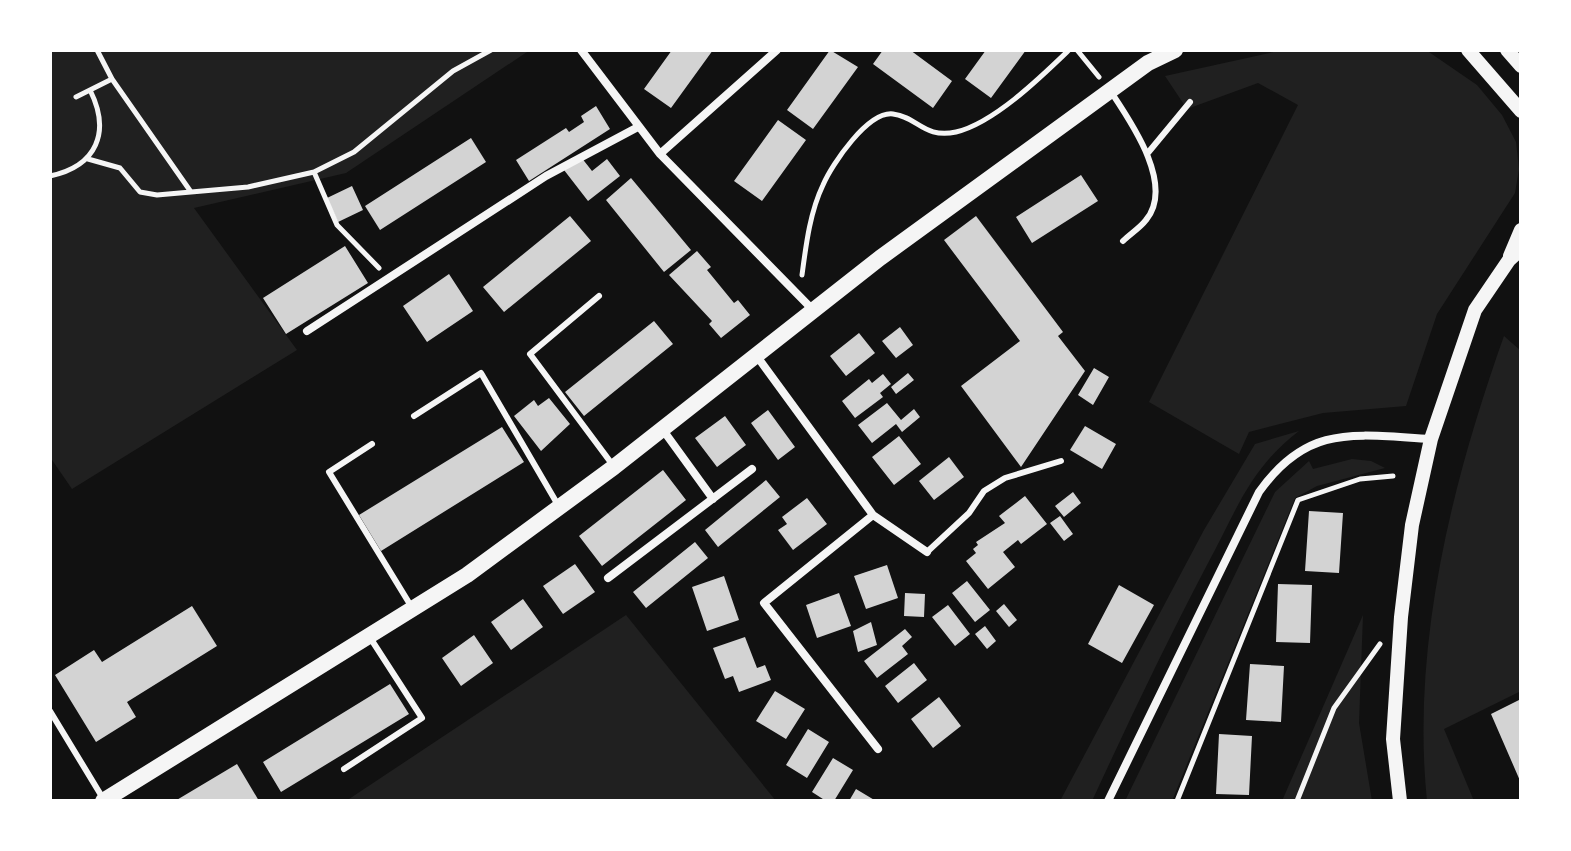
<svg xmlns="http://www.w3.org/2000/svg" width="1571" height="851" font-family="Lato,sans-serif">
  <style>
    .green { fill: #202020 }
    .building { fill: #d3d3d3 }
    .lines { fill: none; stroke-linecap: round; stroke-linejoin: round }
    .path { stroke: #f5f5f5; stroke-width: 5 }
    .service { stroke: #f5f5f5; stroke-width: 6 }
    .minor { stroke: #f5f5f5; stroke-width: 8 }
    .tertiary { stroke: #f5f5f5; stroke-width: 14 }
    .secondary { stroke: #f5f5f5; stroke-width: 16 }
  </style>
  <rect width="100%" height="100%" fill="#111"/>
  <path class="green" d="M50,50H530L346,173L194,208L297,350L72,489L50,457Z
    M1283,50H1426L1477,85L1502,115L1516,142L1519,169L1515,193L1437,314L1406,406L1323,413L1249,432L1239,454L1149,402L1298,105L1258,83L1187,109L1165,76Z
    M1504,336L1521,351V691L1444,729L1474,801H1427C1411,645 1452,482 1504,336Z
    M1299,431C1249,469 1236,512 1207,565C1166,643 1129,721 1092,801H1060L1204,530L1255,444Z
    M1352,459L1371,461L1385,468L1317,486L1295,498L1172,801H1125L1275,492L1309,461L1313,469Z
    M626,615L776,801H346Z
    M1363,615L1359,723L1372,801H1282Z"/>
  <path class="building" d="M672,50H713L671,108L644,89Z
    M830,50L858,67L813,129L787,110Z
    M883,50H910L952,81L933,108L873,64Z
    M986,50H1026L991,98L965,79Z
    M596,106L610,129L529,181L516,160L566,128L569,132L584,122L581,116Z
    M778,120L806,140L762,201L734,181Z
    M471,138L486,162L380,230L365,206Z
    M581,157L592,171L607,159L620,176L588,201L564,170Z
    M1081,175L1098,201L1032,243L1016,217Z
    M631,178L691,250L664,272L606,200Z
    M352,186L363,210L338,222L327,198Z
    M570,216L591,241L504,312L483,287Z
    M976,216L1063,332L1058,336L1085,371L1021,467L961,386L1020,341L944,240Z
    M345,246L368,283L286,334L263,298Z
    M697,251L711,267L707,270L734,303L738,300L750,315L721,338L709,324L712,321L669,275Z
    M449,274L473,311L427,342L403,306Z
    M654,321L673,344L584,416L565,392Z
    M900,327L913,345L896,358L882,341Z
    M859,333L875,353L846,376L830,356Z
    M1094,368L1109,377L1093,405L1078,395Z
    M908,373L914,380L896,394L891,387Z
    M883,374L891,384L880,393L883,397L855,418L842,401L869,379L872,383Z
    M549,398L570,424L541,451L514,416L534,400L538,406Z
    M887,403L901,420L914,409L920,417L902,432L896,424L872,443L858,425Z
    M768,410L795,447L778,460L751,423Z
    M725,416L746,445L717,467L695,438Z
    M1085,426L1116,444L1102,469L1070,450Z
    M502,427L524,462L381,551L359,515Z
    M899,436L921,464L894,485L872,457Z
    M949,457L964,477L934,500L919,481Z
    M663,470L686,500L602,566L579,536Z
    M766,480L780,497L718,547L705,530Z
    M1073,492L1081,503L1064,517L1055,506Z
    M1025,496L1047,524L1021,544L1018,540L1003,552L1015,567L988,589L966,561L976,553L973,549L978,545L976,542L1005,523L999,516Z
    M807,498L827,524L793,550L778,530L787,524L782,517Z
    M1309,511L1343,513L1339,573L1305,571Z
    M1060,516L1073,534L1064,541L1050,523Z
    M695,542L708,558L646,608L633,592Z
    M575,564L595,592L563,614L543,586Z
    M887,565L898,598L866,609L854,576Z
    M724,576L739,620L707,631L692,587Z
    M967,581L990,610L975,622L952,593Z
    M1278,584L1312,585L1310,643L1276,642Z
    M1119,585L1154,605L1122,663L1088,644Z
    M839,593L851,626L817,638L806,605Z
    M905,593L925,594L924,617L904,616Z
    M523,599L543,627L511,650L491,622Z
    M1004,604L1017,620L1009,627L996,611Z
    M948,605L970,634L955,646L932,617Z
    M192,606L217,646L127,702L136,717L96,742L55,675L94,650L102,662Z
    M871,622L877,645L858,652L853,631Z
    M985,626L996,641L987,649L975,634Z
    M905,629L912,637L902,646L908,654L877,678L864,661Z
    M474,635L493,663L461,686L442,658Z
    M745,637L757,668L765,665L771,680L739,692L733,676L725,679L713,648Z
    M914,663L927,680L898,703L885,686Z
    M1250,664L1284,666L1281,722L1246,720Z
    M390,684L409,714L281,792L263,762Z
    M775,691L805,709L786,739L756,721Z
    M939,697L961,726L933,748L911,719Z
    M1521,699V783L1491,714Z
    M808,729L829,742L807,778L786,765Z
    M1219,734L1252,736L1249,795L1216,794Z
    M833,758L853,770L834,801H826L812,792Z
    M237,764L259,801H175Z
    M856,789L876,801H849Z"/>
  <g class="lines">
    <path class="path" d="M97,50L112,79L191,192L248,187L314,172
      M1077,50L1099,77
      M76,97L112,79
      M88,159L120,168L140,192L157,195L191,192
      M50,176C97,166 111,132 90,90
      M379,268L337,225L314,172L354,152L453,71L491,50
      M802,275C806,245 810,212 823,185C832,164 868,111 893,114C918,117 924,139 956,132C994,123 1041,77 1069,50
      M1177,801L1298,500L1360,479L1393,476
      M1297,801L1334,708L1380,644"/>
    <path class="service" d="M1111,92C1131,122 1175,185 1146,220C1140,228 1130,234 1123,241
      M1147,154L1190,102
      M599,296L530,354L612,464
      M414,416L481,373L558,505
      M372,444L329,472L411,606
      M927,552L969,513L984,491L1005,478L1061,461
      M50,711L104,800
      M344,769L422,718L369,636"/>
    <path class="minor" d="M581,50L660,154L813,310
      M660,154L777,50
      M307,331L546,176L638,127
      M756,355L873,515L764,603L878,749
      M663,430L713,499
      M873,515L927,552
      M608,578L752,469
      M1108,801L1259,492C1308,423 1355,435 1431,439"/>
    <path class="tertiary" d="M1468,50L1521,111
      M1507,50L1521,66
      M1510,256L1521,230
      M1400,801L1393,739L1401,617L1412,525L1431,439L1475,310L1509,260L1521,249"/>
    <path class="secondary" d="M103,801L467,575L614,467L880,258L1148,63L1175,50"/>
  </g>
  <rect width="1571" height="851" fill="none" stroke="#ffffff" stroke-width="104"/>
</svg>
